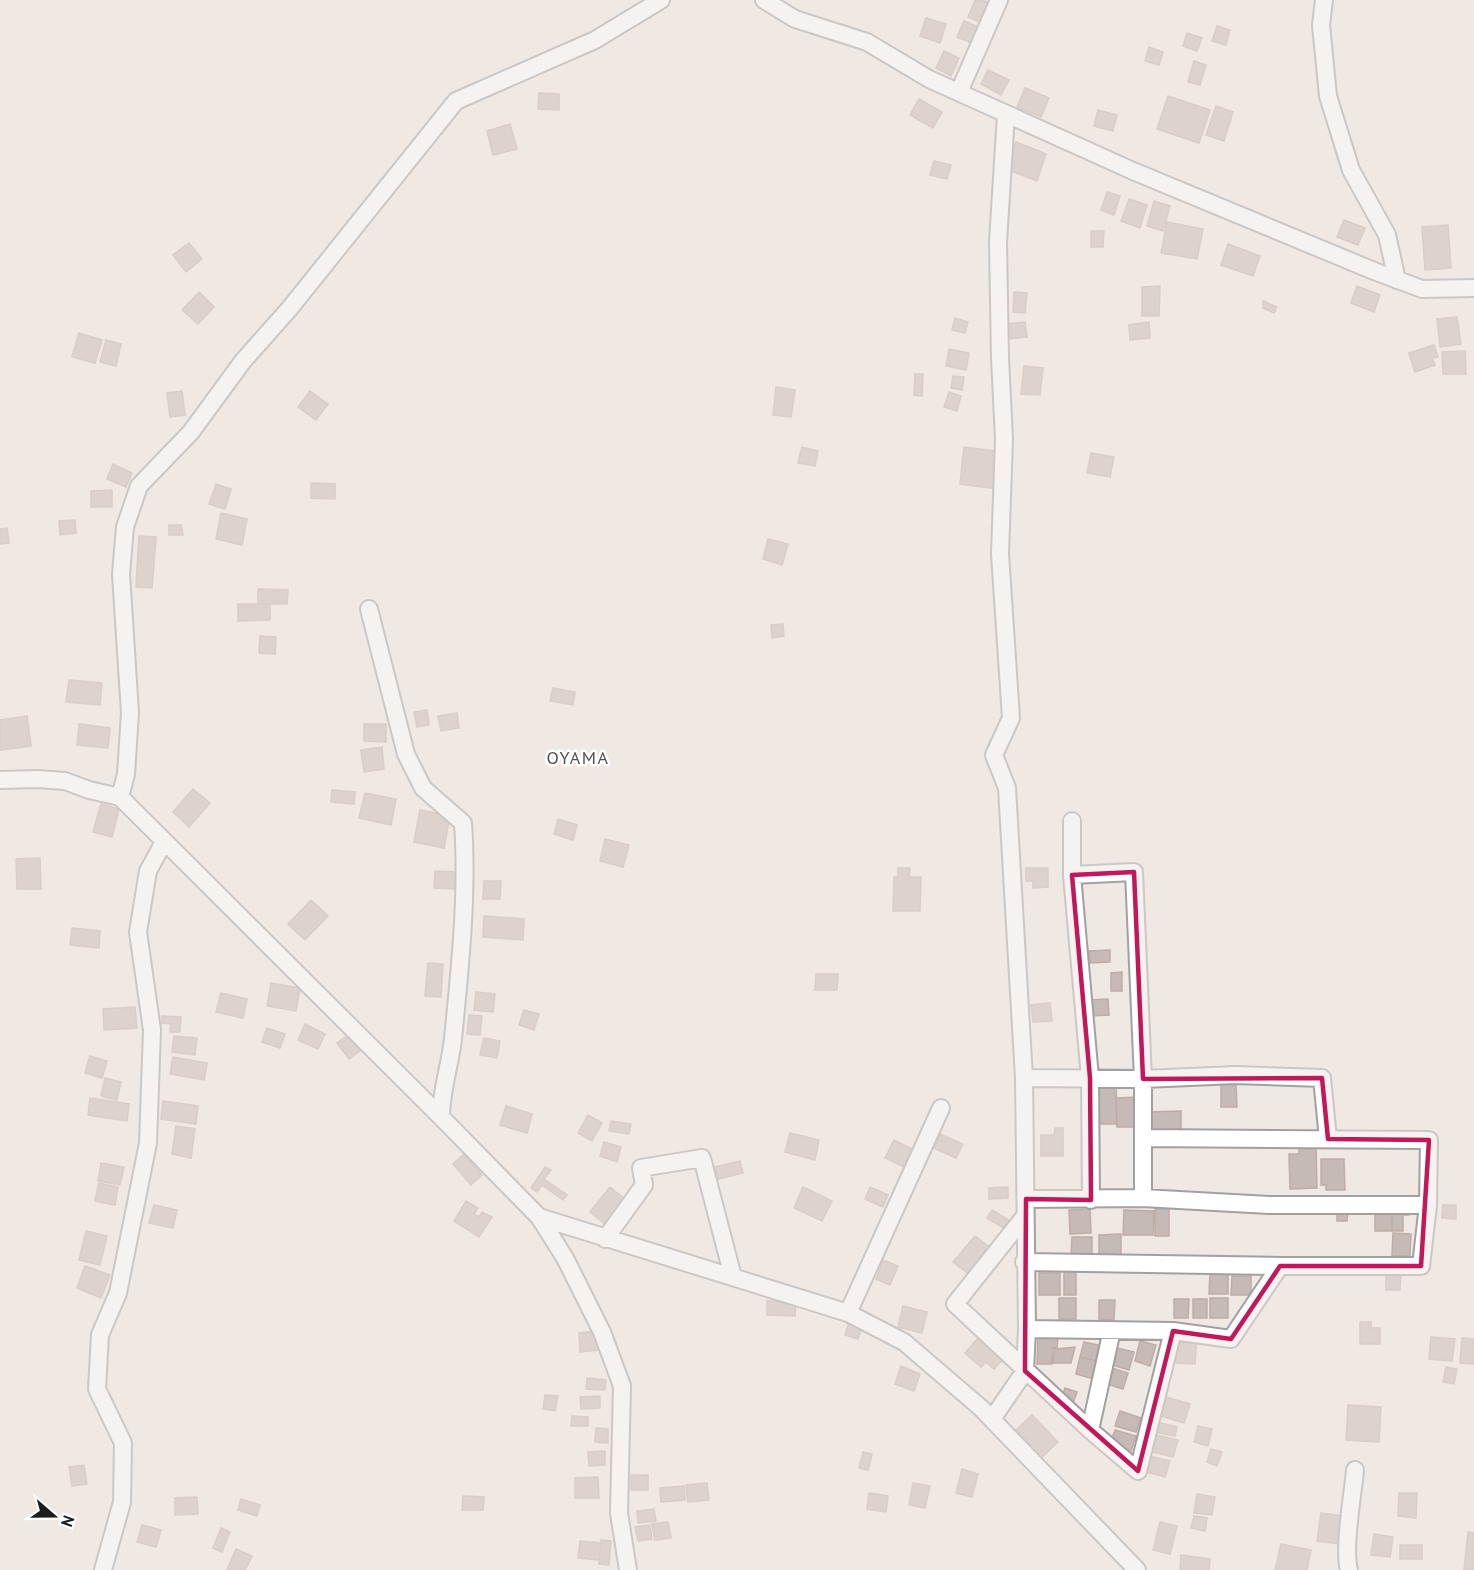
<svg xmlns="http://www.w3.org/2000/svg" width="1474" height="1570" font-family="'PT Sans',sans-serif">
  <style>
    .building { fill: #c6bab6; stroke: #c0aca5; stroke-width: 1.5 }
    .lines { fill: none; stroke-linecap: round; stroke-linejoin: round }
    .street-casing { stroke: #a1a1a1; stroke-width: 20 }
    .street { stroke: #fff; stroke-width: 16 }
    .marked { fill: none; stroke: #c2185b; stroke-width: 4.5; stroke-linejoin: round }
    .labels { text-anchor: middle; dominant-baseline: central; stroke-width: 5; stroke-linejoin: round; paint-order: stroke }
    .quarter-label { font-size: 18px; letter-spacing: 1.5px; fill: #505050; stroke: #fff }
  </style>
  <rect width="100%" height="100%" fill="#efe8e3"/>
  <path class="building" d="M975,0L991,2L983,23L968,17Z
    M926,18L946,24L940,43L920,36Z
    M964,21L983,29L977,45L957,37Z
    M1217,26L1230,30L1226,45L1212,41Z
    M1187,33L1202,38L1197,51L1183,46Z
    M1149,47L1163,52L1159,65L1145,61Z
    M944,51L959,58L951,76L936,68Z
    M1194,61L1206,65L1200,85L1188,82Z
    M988,70L1009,80L1001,95L981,84Z
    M1025,88L1049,98L1041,117L1017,107Z
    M539,93L559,94V110L538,109Z
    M1168,96L1210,110L1199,143L1157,129Z
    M919,99L942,112L933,128L910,115Z
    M1216,106L1233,112L1224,141L1206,135Z
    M1098,110L1117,115L1113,131L1094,126Z
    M510,124L517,149L493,155L487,131Z
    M1016,142L1046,154L1037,181L1006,169Z
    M934,161L951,165L947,179L930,175Z
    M1107,192L1120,196L1114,215L1101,210Z
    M1129,199L1147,205L1140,228L1121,221Z
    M1154,201L1170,206L1163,231L1147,226Z
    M1344,220L1365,228L1358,245L1337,237Z
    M1167,222L1203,229L1197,259L1161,253Z
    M1448,225L1451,268L1425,270L1422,227Z
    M1091,231H1104L1103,247H1091Z
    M189,243L202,259L186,272L173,255Z
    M1228,244L1260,256L1253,276L1221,265Z
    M1160,286L1159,316H1142V287Z
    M1357,286L1380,295L1374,312L1351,303Z
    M199,292L214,307L198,324L182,310Z
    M1014,292L1027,293L1025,313L1013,312Z
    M1263,301L1277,307L1274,313L1263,308Z
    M1457,317L1461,344L1440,347L1437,319Z
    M955,318L968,322L965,333L952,330Z
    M1025,322L1027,337L1007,339L1005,324Z
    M1149,322L1150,338L1130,340L1129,325Z
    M79,333L102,340L95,363L72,357Z
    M106,340L121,344L116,366L100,362Z
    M1434,345L1438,357L1432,358L1435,365L1415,372L1409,353Z
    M949,349L969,353L966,370L946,366Z
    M1465,351L1466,374H1443L1442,352Z
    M1024,366L1043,368L1040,395L1021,394Z
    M915,374H923L922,396L914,395Z
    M953,376L964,377L962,390L951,388Z
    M776,387L795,390L791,417L773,415Z
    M182,391L185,415L170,417L167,393Z
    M310,391L328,404L316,420L298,407Z
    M949,392L961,396L957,411L944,407Z
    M802,447L818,451L815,466L798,463Z
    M964,447L1003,452L998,489L960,484Z
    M1091,453L1114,457L1110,477L1087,473Z
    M113,464L132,473L126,487L107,479Z
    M311,483L335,484V499L311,498Z
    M216,484L231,489L225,509L209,504Z
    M112,490V507H91V491Z
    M221,513L247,519L242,545L216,539Z
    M75,520L76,533L60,535L59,521Z
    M169,525H181L183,535H169Z
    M7,528L9,543L0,544V529Z
    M139,536L156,537L152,588L136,587Z
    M768,539L788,544L782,565L763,559Z
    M258,589L288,590L287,604H258Z
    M238,604H270V620L238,621Z
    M783,624L784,636L772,638L771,625Z
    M260,636L276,637L275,654L259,653Z
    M69,680L102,683L100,705L66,702Z
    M553,688L575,692L573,705L550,701Z
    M427,710L429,725L417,727L414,712Z
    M457,713L459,728L441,731L438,716Z
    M27,716L31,746L0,750V720Z
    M79,724L110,728L108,748L77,745Z
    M364,724H386V742L364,741Z
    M382,747L384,769L364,772L361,750Z
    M193,789L210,803L189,827L173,812Z
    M332,790L355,792L354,804L331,802Z
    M365,793L396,799L391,825L359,818Z
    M101,804L119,809L112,837L93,832Z
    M420,810L450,816L444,848L414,842Z
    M558,819L577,825L573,840L554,834Z
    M605,839L629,845L623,867L600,861Z
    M40,858L41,889H17L16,859Z
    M898,868H910L909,877H921L920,911H893L894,877H898Z
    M1026,868H1048V887L1033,888V881H1026Z
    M435,871L457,872L456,889L434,888Z
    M484,881H501L500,899H483Z
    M311,900L328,916L305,940L288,924Z
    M484,916L524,919L523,940L483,937Z
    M72,928L100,931L99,948L70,945Z
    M1110,950V962L1090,963L1089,951Z
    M428,963L443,964L441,997L425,996Z
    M1122,972V991H1111V973Z
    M816,974H838L837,990H815Z
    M271,983L300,988L296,1011L267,1006Z
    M476,992L495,994L493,1012L474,1010Z
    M221,993L247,999L243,1018L216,1012Z
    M1108,999L1109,1015L1090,1016V1000Z
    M1050,1003L1052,1021L1033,1022L1031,1005Z
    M135,1007L137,1028L104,1030L103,1009Z
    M524,1010L539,1014L534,1030L519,1025Z
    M469,1015L482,1016L480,1035L467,1034Z
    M162,1016L181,1017L180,1032H170L171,1024L162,1023Z
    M305,1024L325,1034L318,1049L298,1040Z
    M267,1028L285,1034L280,1048L262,1042Z
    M350,1034L361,1050L349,1059L337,1043Z
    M174,1036L197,1038L195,1055L172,1052Z
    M484,1038L500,1041L497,1058L480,1055Z
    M90,1056L107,1061L102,1078L85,1073Z
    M173,1057L207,1063L204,1080L170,1074Z
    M105,1078L121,1082L117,1100L101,1096Z
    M1236,1083L1237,1107H1221V1084Z
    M1093,1086H1116L1117,1124H1094Z
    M1138,1097L1139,1127H1117L1116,1098Z
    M90,1098L129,1104L127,1121L88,1115Z
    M163,1101L198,1106L196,1124L161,1119Z
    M506,1106L532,1114L527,1133L500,1125Z
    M1181,1111V1133L1156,1134V1129L1147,1130L1146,1112Z
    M588,1115L602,1123L592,1141L578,1133Z
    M611,1121L631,1124L629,1134L609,1131Z
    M176,1126L195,1129L191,1158L172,1154Z
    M1055,1128H1063V1156H1041V1135H1054Z
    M790,1133L819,1140L815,1160L785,1152Z
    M940,1134L963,1144L956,1158L934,1148Z
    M894,1140L914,1150L906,1168L885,1158Z
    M604,1142L621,1147L617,1162L600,1156Z
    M1316,1144L1317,1188L1290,1189L1289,1154H1299V1145Z
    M464,1154L482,1175L471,1185L453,1164Z
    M1321,1159H1344L1345,1190H1326V1185H1321Z
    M740,1161L743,1173L718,1179L715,1167Z
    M101,1163L124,1167L120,1185L98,1181Z
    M545,1167L551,1170L544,1179L567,1195L563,1200L542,1185L537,1192L531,1188Z
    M99,1183L118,1187L115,1205L95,1201Z
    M610,1187L626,1200L606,1225L590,1212Z
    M803,1187L832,1201L822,1221L794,1208Z
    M870,1187L888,1195L883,1207L865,1199Z
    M1008,1187V1198L989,1199V1188Z
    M466,1201L478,1208L474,1214L479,1217L482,1212L492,1217L479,1237L454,1221Z
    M154,1205L177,1210L173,1228L149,1223Z
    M1443,1205H1456V1219L1442,1218Z
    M1392,1208H1409V1215H1403V1231H1392Z
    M1090,1209L1091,1233L1070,1234L1069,1210Z
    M1155,1209H1169V1236H1155Z
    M992,1210L1010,1221L1005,1229L987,1218Z
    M1124,1210L1154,1211L1153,1235H1123Z
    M1337,1210H1348L1347,1221H1337Z
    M1375,1213H1392V1231H1375Z
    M86,1231L107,1236L100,1265L79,1260Z
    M1393,1233L1411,1234L1410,1256H1392Z
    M1121,1234V1257H1099V1235Z
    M975,1236L992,1249L971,1276L953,1262Z
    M1072,1237H1092V1257H1071Z
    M883,1260L898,1266L890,1285L876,1279Z
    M85,1266L110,1275L101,1298L77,1288Z
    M1064,1272H1076V1295H1064Z
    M1386,1272H1401L1400,1290H1386Z
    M1039,1273H1060V1295H1039Z
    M1210,1273H1228V1294H1209Z
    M1232,1276H1251V1295H1231Z
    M1059,1298H1076V1319H1059Z
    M1210,1298H1228V1318H1210Z
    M1174,1299H1189L1188,1318H1174Z
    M1193,1299H1207V1318H1193Z
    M1099,1300H1115L1114,1320L1099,1319Z
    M767,1301L796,1302L795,1316L767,1315Z
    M903,1306L927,1312L922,1333L898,1327Z
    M1360,1322H1371V1328H1380V1344H1360Z
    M849,1323L862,1328L858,1339L845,1335Z
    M597,1331L599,1350L580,1352L579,1333Z
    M1038,1336H1058L1057,1347L1052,1348V1364H1037Z
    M979,1337L1004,1358L994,1369L986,1362L981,1367L965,1353Z
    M1177,1337L1197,1338L1195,1364L1176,1363Z
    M1431,1337L1455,1339L1452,1361L1429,1359Z
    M1462,1338L1474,1339V1364L1460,1363Z
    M1140,1341L1156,1345L1150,1366L1135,1361Z
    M1084,1342L1103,1346L1099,1362L1080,1357Z
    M1075,1347L1071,1363H1053L1054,1349Z
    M1113,1347L1134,1352L1129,1370L1109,1364Z
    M1080,1357L1099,1362L1094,1379L1076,1374Z
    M901,1366L920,1374L914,1391L895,1384Z
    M1108,1367L1128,1373L1123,1389L1103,1383Z
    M1446,1367L1457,1369L1454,1384L1443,1382Z
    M587,1378L606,1380L605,1390L586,1389Z
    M1065,1388L1077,1392L1073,1403L1061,1399Z
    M545,1395L558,1396L555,1411L543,1409Z
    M600,1396V1408L581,1409L580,1397Z
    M1166,1397L1190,1404L1184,1423L1161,1416Z
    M1348,1405L1381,1407L1379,1442L1346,1440Z
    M1120,1411L1141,1418L1136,1432L1115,1426Z
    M1032,1415L1058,1442L1041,1458L1015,1431Z
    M572,1416L588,1417V1426H571Z
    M1157,1422L1177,1427L1175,1436L1155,1432Z
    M1198,1426L1212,1429L1208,1446L1194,1442Z
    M596,1428L608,1429V1443L595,1442Z
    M1115,1430L1136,1436L1131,1451L1110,1444Z
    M1153,1434L1178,1440L1173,1457L1149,1451Z
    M1211,1449L1222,1452L1217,1466L1207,1462Z
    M605,1451V1465L589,1466L588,1452Z
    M863,1452L872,1454L868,1470L859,1468Z
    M1149,1456L1170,1461L1165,1477L1146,1472Z
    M84,1465L87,1484L72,1486L69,1467Z
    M962,1469L978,1474L972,1497L956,1493Z
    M631,1475H648V1490H631Z
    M598,1477L599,1498H575V1478Z
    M707,1483L709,1500L688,1502L686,1485Z
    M913,1483L930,1486L925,1508L909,1505Z
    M684,1486L685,1500L661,1502L660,1488Z
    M869,1493L888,1496L886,1512L867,1509Z
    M1399,1493H1417L1416,1518L1398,1516Z
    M1197,1494L1215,1497L1212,1515L1194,1513Z
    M463,1496L484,1497L483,1510H462Z
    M197,1497L198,1514L175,1515V1498Z
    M241,1499L260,1505L257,1516L238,1510Z
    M654,1509L656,1521L638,1523L637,1511Z
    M1321,1513L1342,1516L1339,1544L1317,1541Z
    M1194,1516L1207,1518L1205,1531L1191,1528Z
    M668,1522L671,1538L655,1540L652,1524Z
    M1160,1522L1177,1526L1170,1554L1153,1550Z
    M142,1525L161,1530L156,1547L137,1542Z
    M650,1525L652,1539L638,1541L635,1527Z
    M221,1528L230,1532L222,1552L213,1548Z
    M1468,1532L1474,1533V1570H1464Z
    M1374,1534L1393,1537L1390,1557L1371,1555Z
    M601,1540L611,1541L609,1565L599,1564Z
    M580,1541L601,1543L599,1560L578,1558Z
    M1281,1544L1311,1550L1307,1570H1275Z
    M1400,1545H1422V1559H1400Z
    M236,1549L252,1556L245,1570H227Z
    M1181,1555L1210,1559L1209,1570H1180Z"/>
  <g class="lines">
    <defs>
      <path id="street" d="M764,0L795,19L867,42L929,79L1133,171L1374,271L1422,289L1474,288
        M1324,0L1321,25L1328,96L1351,170L1387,235L1397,280
        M959,92L999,0
        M369,609L406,754L423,788L463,823C468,894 460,968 453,1039C450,1066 441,1090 441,1117
        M0,780L37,779L65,781L89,790L120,797L441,1117L539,1217L565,1258L602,1332L622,1386L619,1513L628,1570
        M120,797L126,774L130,713L121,574L125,527L139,486L191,432L243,361L290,308L456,101L595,40L661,0
        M1072,821V875L1090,1078L1091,1200
        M1072,875L1134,872L1143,1079V1198
        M1024,1078L1143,1079L1236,1075L1322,1078L1328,1139
        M1026,1199L1143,1198L1269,1205H1428
        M1025,1216L955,1304L1090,1430L1138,1471L1173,1331
        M539,1217L848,1313L904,1342L981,1408L1137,1570
        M605,1239L644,1185L641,1168L702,1158L733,1277
        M1024,1262L1280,1266H1421L1428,1205L1429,1140L1144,1138
        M848,1313L941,1108
        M1027,1329L1173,1331L1231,1339L1280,1266
        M992,1419L1025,1371L1027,1329L1024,1078L1007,788L994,755L1011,718L1000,554L1004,439L1000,358L998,242L1006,114
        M1090,1430L1112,1330
        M103,1570L122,1502L123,1443L97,1389L100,1335L118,1293L148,1143L152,1030L138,932L148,871L164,842
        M1349,1570C1343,1548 1353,1494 1355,1470"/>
    </defs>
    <use href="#street" class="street-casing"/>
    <use href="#street" class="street"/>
  </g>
  <path d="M0 0H1474V1570H0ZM1134,872L1143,1079L1322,1078L1328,1139L1429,1140L1421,1266H1280L1231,1339L1173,1331L1138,1471L1025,1371L1026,1199L1091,1200L1090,1078L1072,875Z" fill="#efe8e3" fill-opacity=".55" fill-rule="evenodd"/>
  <path class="marked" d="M1134,872L1143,1079L1322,1078L1328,1139L1429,1140L1421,1266H1280L1231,1339L1173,1331L1138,1471L1025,1371L1026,1199L1091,1200L1090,1078L1072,875Z"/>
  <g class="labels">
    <g class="quarter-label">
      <text x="578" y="757">OYAMA</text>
    </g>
  </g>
  <g transform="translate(54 1516) rotate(110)" stroke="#ffffff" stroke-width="4.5" paint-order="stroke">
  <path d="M0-4.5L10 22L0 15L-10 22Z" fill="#1d1d1d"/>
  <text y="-9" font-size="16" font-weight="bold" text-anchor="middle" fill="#1d1d1d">N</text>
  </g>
</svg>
